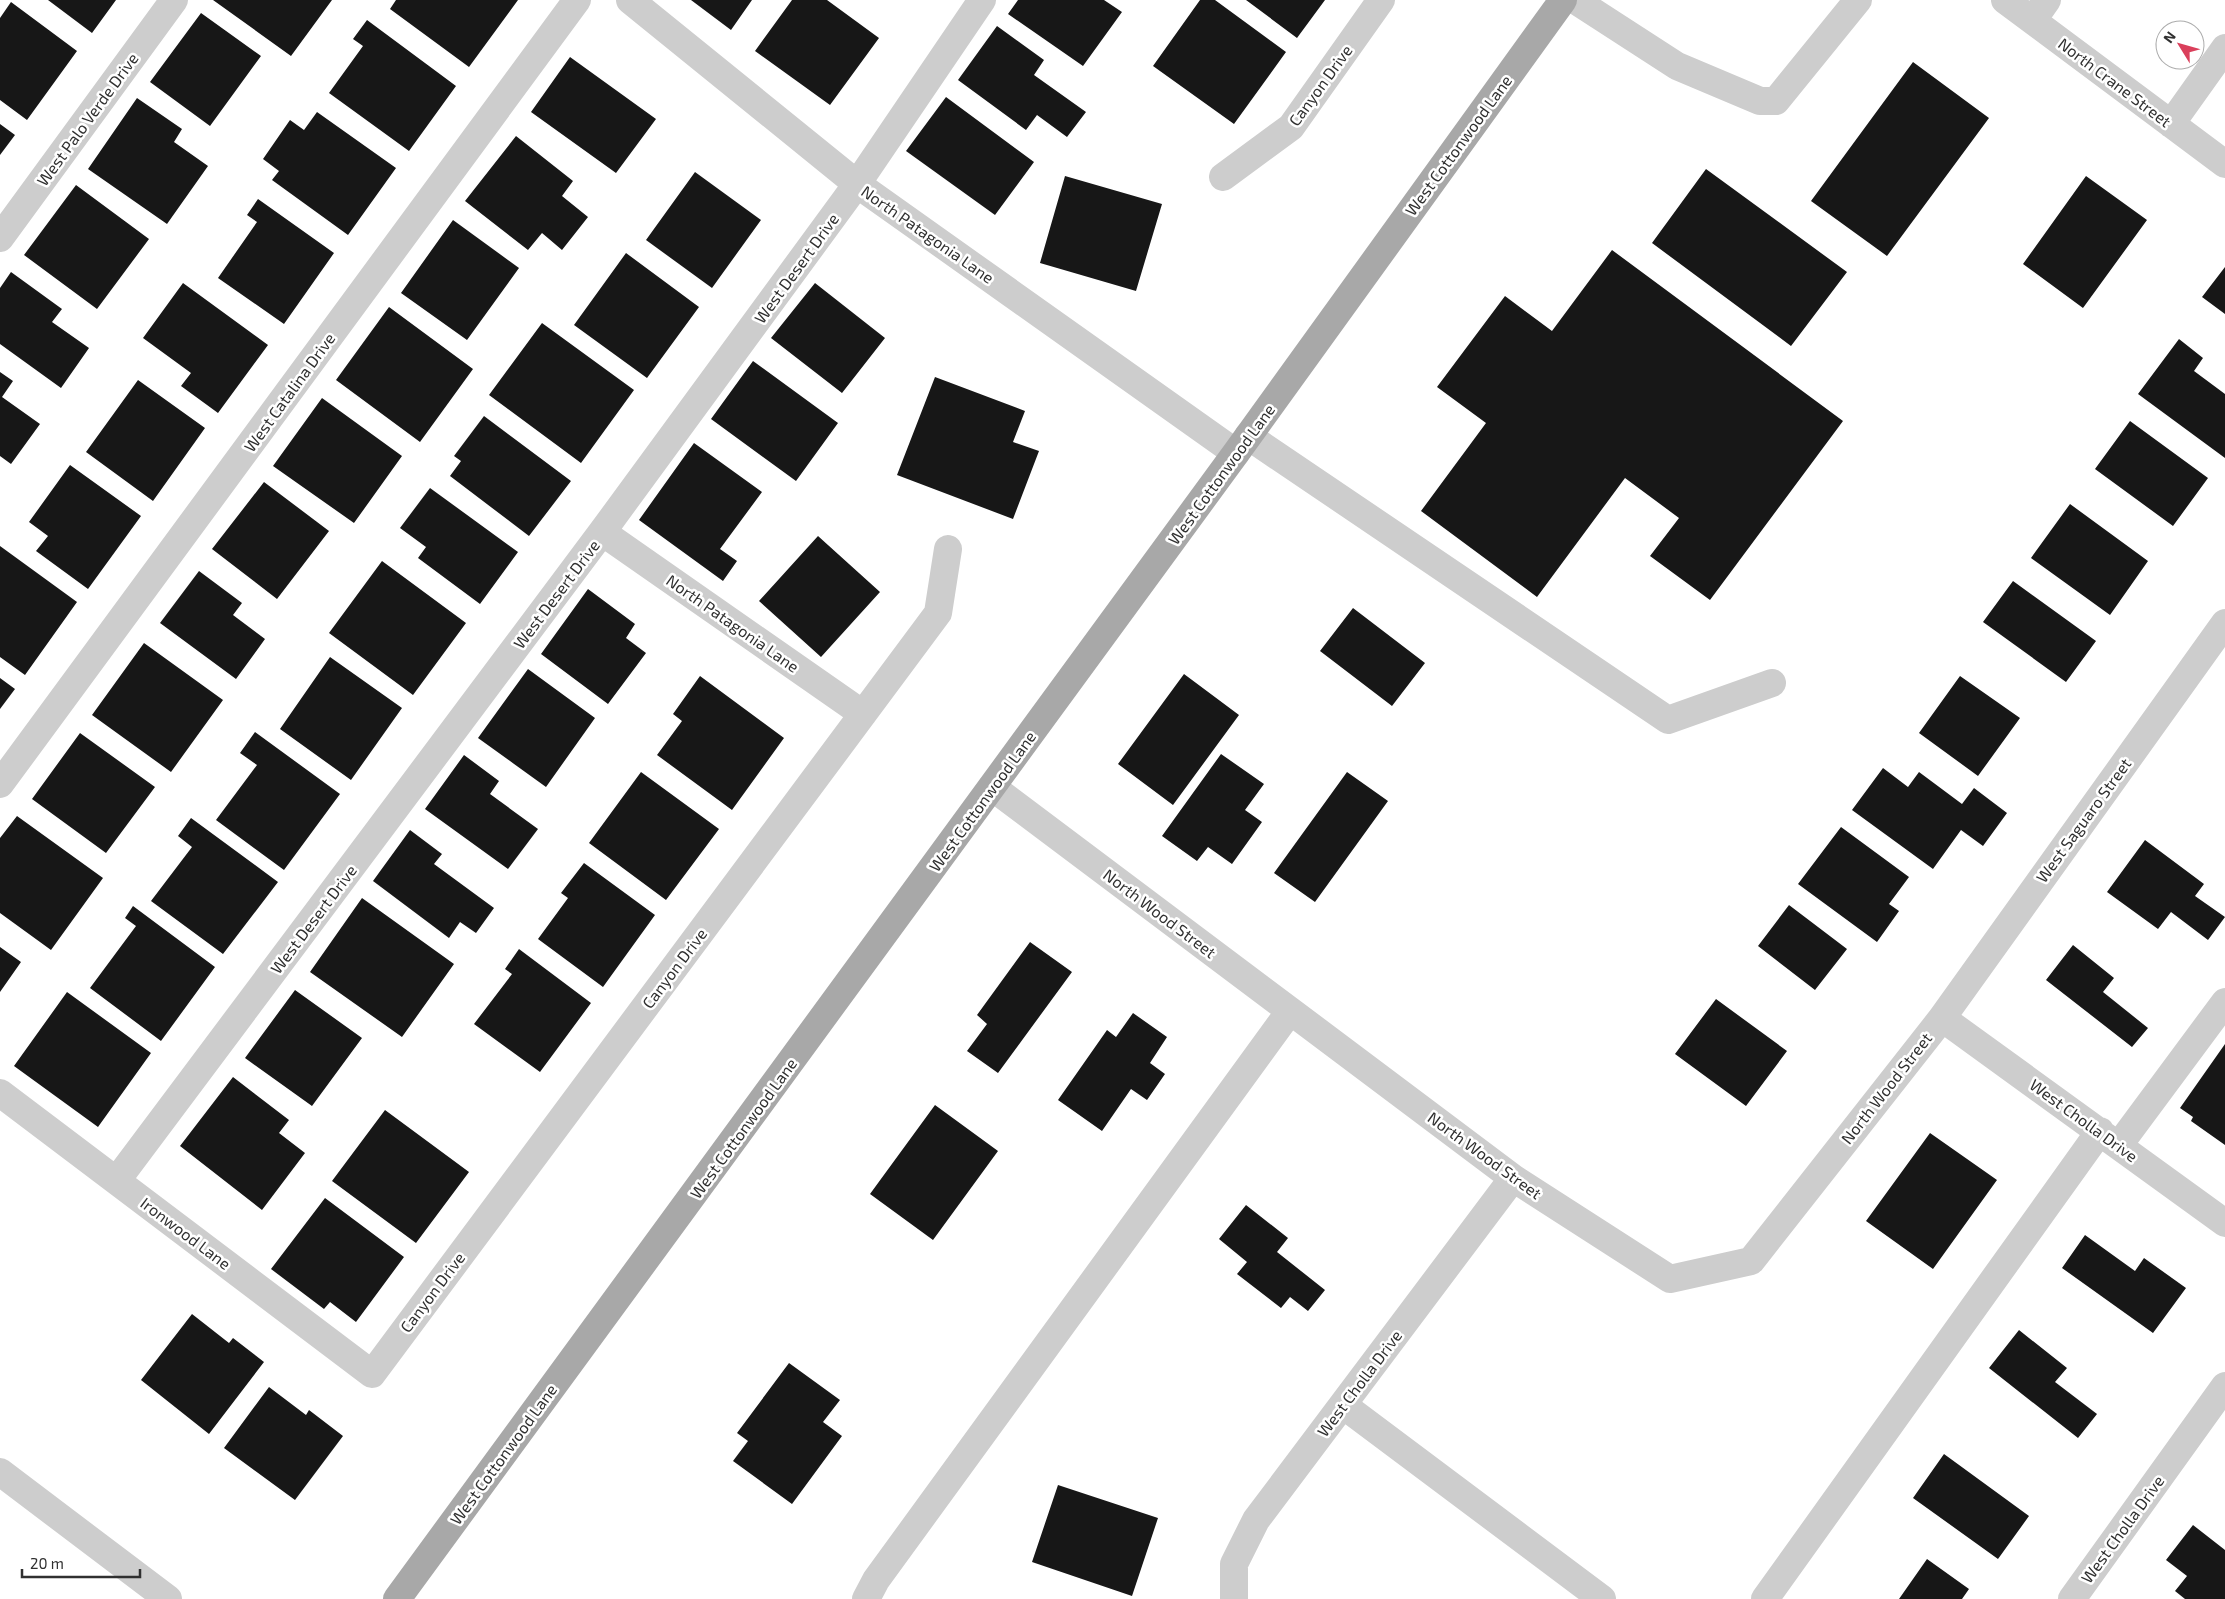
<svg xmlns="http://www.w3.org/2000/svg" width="2225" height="1599" font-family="'Exo 2',sans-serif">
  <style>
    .building { fill: #171717 }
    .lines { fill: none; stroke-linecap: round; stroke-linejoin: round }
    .minor { stroke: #cdcdcd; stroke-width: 28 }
    .major { stroke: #a8a8a8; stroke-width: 28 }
    .labels { text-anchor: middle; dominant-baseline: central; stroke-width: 5; stroke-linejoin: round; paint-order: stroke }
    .street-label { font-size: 16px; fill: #303030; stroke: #fff }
  </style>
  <rect width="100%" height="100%" fill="#fff"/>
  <path class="building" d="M48,0H116L92,33Z
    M213,0H332L291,56Z
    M396,0H518L469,67L390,9Z
    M691,0H752L731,30Z
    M792,0H827L879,38L830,105L755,51Z
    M1018,0H1104L1122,12L1083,66L1008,14Z
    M1200,0H1215L1286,52L1234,124L1153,66Z
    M1246,0H1325L1297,38Z
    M11,2L77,51L27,120L0,100V18Z
    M201,13L261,56L210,126L150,82Z
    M367,20L456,86L409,151L329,93L363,46L353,39Z
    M997,26L1044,60L1034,75L1086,112L1067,137L1037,115L1026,130L958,80Z
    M570,57L656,119L616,173L531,112Z
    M1913,62L1989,118L1887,256L1811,201Z
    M946,97L1034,162L995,215L906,151Z
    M137,98L182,129L174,142L208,166L167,224L88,169Z
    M317,112L396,168L348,235L272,180L279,171L263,159L290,120L304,130Z
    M0,124L15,135L0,155Z
    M516,136L573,181L562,196L588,217L562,250L542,233L528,250L465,201Z
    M1706,169L1847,272L1791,346L1652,243Z
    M695,172L761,220L712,288L646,240Z
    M1065,176L1162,204L1136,291L1040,263Z
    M2086,176L2147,220L2083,308L2023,264Z
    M76,185L149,239L97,309L24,255Z
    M258,199L334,253L284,324L218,278L257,222L247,215Z
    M453,220L519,268L467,340L401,293Z
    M1612,250L1843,421L1710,600L1650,556L1679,518L1625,478L1537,597L1421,511L1486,423L1437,387L1505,296L1552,331Z
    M626,253L699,307L647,378L574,325Z
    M2225,267V314L2202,297Z
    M11,272L62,309L52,322L89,348L61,388L0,344V288Z
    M183,283L268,345L218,413L181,386L191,373L143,338Z
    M815,283L885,338L842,393L771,338Z
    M389,307L473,369L420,442L336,380Z
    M542,323L634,390L581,463L489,395Z
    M2179,339L2203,358L2194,371L2225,394V458L2138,394Z
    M753,361L838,423L796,481L711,419Z
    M0,372L13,381L2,397L40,424L11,464L0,456Z
    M935,377L1025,411L1013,442L1039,451L1013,519L897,475Z
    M138,380L205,428L153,501L86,452Z
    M322,398L402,456L354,523L273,466Z
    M484,416L571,481L529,536L450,476L461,461L454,456Z
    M2130,421L2208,478L2173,526L2095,469Z
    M694,443L762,492L720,549L737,561L723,581L639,520Z
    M70,465L141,516L88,589L36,551L48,536L29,522Z
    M264,482L329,531L277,599L212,549Z
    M430,488L518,552L480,604L418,558L426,547L400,528Z
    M2070,504L2148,561L2110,615L2031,558Z
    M818,536L880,592L821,657L759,601Z
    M0,546L77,602L25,675L0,657Z
    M382,561L466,623L413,695L329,633Z
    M199,571L242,603L233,615L265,639L236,679L160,623Z
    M2013,581L2096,641L2066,682L1983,622Z
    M588,589L635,624L626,638L646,653L608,704L541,654Z
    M1353,608L1425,663L1392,706L1320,651Z
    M144,643L223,700L171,772L92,715Z
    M330,657L402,708L351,780L280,729Z
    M528,669L595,718L546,787L478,738Z
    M1184,674L1239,715L1173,805L1118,764Z
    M700,676L784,738L732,810L657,755L682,721L673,714Z
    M1960,676L2020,718L1978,776L1919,733Z
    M0,678L15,689L0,709Z
    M255,732L340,794L284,870L216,820L257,765L240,753Z
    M80,733L155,787L106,853L32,799Z
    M1221,754L1264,784L1245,810L1262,822L1232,864L1208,847L1197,861L1162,836Z
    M464,755L499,781L490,794L538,829L508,869L425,809Z
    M1883,768L1908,787L1919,772L1962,804L1974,788L2007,813L1983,846L1961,830L1933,869L1852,810Z
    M641,772L719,829L666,900L589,843Z
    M1347,772L1388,801L1315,902L1274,873Z
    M17,816L103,878L51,950L0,913V838Z
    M191,818L278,882L223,954L151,901L192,847L178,836Z
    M1841,827L1909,877L1889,904L1899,911L1877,942L1798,884Z
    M410,830L442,854L434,864L494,908L476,933L460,922L449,938L373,881Z
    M2145,840L2204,884L2195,896L2225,917L2208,940L2171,912L2158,929L2107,892Z
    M584,863L655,915L603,987L538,939L568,898L561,893Z
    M362,898L454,964L402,1037L310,972Z
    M1789,905L1847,949L1815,990L1758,946Z
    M133,906L215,967L161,1041L90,988L136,926L125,918Z
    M1030,942L1072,972L998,1073L967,1051L987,1024L977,1015Z
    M2073,945L2114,978L2103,992L2148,1028L2132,1047L2046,980Z
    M0,947L21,962L0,992Z
    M519,949L591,1003L540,1072L474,1024L512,974L505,969Z
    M295,990L362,1038L312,1106L245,1058Z
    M67,992L151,1053L98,1127L14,1066Z
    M1716,999L1787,1051L1746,1106L1675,1054Z
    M1133,1013L1167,1037L1150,1063L1165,1074L1147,1100L1131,1089L1102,1131L1058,1100L1107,1030L1116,1037Z
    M2225,1044V1145L2191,1121L2193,1117L2180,1108Z
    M233,1077L289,1120L279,1133L305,1153L262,1210L180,1146Z
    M935,1105L998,1151L933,1240L870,1194Z
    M385,1110L469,1172L416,1243L332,1181Z
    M1930,1133L1997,1180L1933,1269L1866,1221Z
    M325,1198L404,1257L356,1322L330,1302L324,1309L271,1269Z
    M1246,1205L1288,1238L1277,1252L1325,1290L1308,1311L1290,1297L1281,1308L1237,1274L1247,1262L1219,1239Z
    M2085,1235L2135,1271L2144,1258L2186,1288L2153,1333L2062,1268Z
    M192,1314L229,1343L233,1338L264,1362L209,1434L141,1380Z
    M2019,1330L2067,1368L2055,1382L2097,1414L2078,1438L1989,1368Z
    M789,1363L840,1400L823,1422L842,1436L792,1504L733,1461L748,1441L737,1433Z
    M269,1387L306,1415L309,1410L343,1436L295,1500L224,1448Z
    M1944,1454L2029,1516L1998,1559L1913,1498Z
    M1058,1485L1158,1518L1132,1596L1032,1562Z
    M2193,1525L2225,1550V1599H2185L2175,1591L2187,1576L2166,1560Z
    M1927,1559L1969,1589L1962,1599H1899Z"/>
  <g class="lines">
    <path class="minor" d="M630,0L857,184L1236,453
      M1575,0L1677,66L1760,101H1776L1858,0
      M2005,0L2225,164
      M2033,20L2047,0
      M2171,124L2225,48
      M1223,177L1291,127L1381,0
      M0,238L174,0
      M1248,436L1668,720L1772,683
      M602,532L863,714
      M0,784L577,0
      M992,787L1513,1178L1670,1279L1751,1261L1942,1018L2225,623
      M1942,1018L2225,1223
      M0,1093L372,1374L938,613L948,549
      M2119,1145L2225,1002
      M117,1180L602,532L857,184L982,0
      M1343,1405L1602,1599
      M0,1472L168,1599
      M866,1599L876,1580L1290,1011
      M1234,1599V1564L1256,1520L1513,1178
      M1765,1599L2100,1131
      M2072,1599L2225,1386"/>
    <path class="major" d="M397,1599L1236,453L1563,0"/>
  </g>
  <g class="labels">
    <g class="street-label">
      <text transform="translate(2115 82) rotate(37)">North Crane Street</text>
      <text transform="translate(1320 85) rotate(-54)">Canyon Drive</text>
      <text transform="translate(87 119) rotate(-54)">West Palo Verde Drive</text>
      <text transform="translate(1458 145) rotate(-54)">West Cottonwood Lane</text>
      <text transform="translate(928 234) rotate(35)">North Patagonia Lane</text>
      <text transform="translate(796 268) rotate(-54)">West Desert Drive</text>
      <text transform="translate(289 392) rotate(-54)">West Catalina Drive</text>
      <text transform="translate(1221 474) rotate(-54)">West Cottonwood Lane</text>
      <text transform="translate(556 594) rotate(-53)">West Desert Drive</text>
      <text transform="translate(733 623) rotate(35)">North Patagonia Lane</text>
      <text transform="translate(982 801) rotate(-54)">West Cottonwood Lane</text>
      <text transform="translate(2083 820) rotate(-54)">West Saguaro Street</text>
      <text transform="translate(1160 913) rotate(37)">North Wood Street</text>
      <text transform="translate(313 919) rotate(-53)">West Desert Drive</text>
      <text transform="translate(674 968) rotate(-53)">Canyon Drive</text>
      <text transform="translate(1886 1088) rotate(-52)">North Wood Street</text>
      <text transform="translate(2084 1120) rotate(36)">West Cholla Drive</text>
      <text transform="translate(743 1128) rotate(-54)">West Cottonwood Lane</text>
      <text transform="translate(1485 1155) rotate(36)">North Wood Street</text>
      <text transform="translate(186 1233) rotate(37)">Ironwood Lane</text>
      <text transform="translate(432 1292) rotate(-53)">Canyon Drive</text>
      <text transform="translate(1359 1383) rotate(-53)">West Cholla Drive</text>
      <text transform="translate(503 1454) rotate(-54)">West Cottonwood Lane</text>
      <text transform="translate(2122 1529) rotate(-54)">West Cholla Drive</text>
    </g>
  </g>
  <g transform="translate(2180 45) rotate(307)"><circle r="24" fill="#ffffff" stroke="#acacac"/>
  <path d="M0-4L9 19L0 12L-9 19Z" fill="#da3f5b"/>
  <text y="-8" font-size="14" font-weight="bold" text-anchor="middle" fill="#303030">N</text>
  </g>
  <path d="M22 1569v8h118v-8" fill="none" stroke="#303030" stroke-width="2.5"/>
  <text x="30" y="1569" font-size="15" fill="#303030" stroke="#ffffff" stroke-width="4" paint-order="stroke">20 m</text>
</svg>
